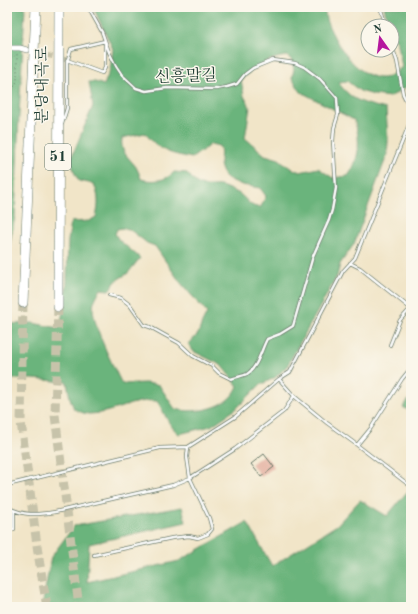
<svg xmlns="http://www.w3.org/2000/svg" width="418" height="614" font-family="'Old Standard TT','Noto Serif KR',serif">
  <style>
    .forest { fill: #6bb47b; stroke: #457858; fill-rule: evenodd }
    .building { fill: #dc9482 }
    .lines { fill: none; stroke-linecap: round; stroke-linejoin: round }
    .street-tunnel { stroke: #c7c3aa; stroke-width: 5; stroke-dasharray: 5 2.5; stroke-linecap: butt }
    .highway-tunnel { stroke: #c7c3aa; stroke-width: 9; stroke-dasharray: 9 4.5; stroke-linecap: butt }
    .lane-casing { stroke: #687868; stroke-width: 4 }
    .street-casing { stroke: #687868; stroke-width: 6 }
    .highway-casing { stroke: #687868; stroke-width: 10 }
    .path { stroke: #687868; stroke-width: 1; stroke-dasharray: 1 3; stroke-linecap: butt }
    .lane { stroke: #fff; stroke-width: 2.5 }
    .street { stroke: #fff; stroke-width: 5 }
    .highway { stroke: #fff; stroke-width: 9 }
    .labels { text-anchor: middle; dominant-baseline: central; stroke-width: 3; stroke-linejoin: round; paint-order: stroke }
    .shield { fill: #fbf7ec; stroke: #61756b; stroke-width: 1 }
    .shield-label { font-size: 15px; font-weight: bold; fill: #1f3d34 }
    .street-label { font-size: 16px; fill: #1f3d34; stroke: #fbf7ec }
  </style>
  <rect width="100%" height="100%" fill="#fbf7ec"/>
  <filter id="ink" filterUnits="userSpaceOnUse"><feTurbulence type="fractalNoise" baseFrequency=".025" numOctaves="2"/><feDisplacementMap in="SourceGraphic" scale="8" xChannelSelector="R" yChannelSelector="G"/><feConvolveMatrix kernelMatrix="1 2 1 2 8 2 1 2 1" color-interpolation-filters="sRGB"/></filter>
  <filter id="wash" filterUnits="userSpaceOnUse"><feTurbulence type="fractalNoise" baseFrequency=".012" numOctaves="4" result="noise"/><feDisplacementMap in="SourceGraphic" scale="16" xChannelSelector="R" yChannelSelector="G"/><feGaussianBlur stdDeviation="0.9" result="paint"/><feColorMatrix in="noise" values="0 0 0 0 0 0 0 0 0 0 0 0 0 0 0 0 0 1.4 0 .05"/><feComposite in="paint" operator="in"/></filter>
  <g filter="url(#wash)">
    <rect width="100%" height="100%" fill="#f1e5c8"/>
    <path class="forest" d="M7,7H25L19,115L15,216L7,259Z
      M93,7H324C325,11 325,15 326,19C333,40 358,80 383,78C391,77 397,71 402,67L398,44L392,33V26H389L384,7H411V84L390,97L374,95L360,91L347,81L338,82C352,102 364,103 386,109L388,141L387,155L354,244L340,264L337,276L287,366L276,377L260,385L236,409L211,426L179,434C166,423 166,414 157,401C134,398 113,414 89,414C84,414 79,411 74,409L70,398L67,382L33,379H7V324L32,323L59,328L61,323L67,284L68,241L71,222L89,221L96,217C99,205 99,195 94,184L79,181C73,172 72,166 72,156L93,106L89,82H95L104,85L110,70L113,49ZM287,56L291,59L294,69L292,78L301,92L354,120C361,138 360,160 348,176L333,178L318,168L300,172L289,167L279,159L265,155L245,138L250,107L244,96L241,80C254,67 268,58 287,56ZM145,133C161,152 168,153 192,158L211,144L219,146C222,152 220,156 220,162C220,168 223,173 226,178L242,185L260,188L266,196L261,207C250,209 246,197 238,193C232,191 226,187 220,186C213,185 205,188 198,184C194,182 190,176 187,173L174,172C167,181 152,182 141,179C140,175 138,171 136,167C128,156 120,153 122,138ZM123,228L129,229L147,243L155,246L180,282L207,313L202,323L198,334L189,344L193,351L221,365L238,386C229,409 196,414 175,409L159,385L145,383L122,384C113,366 94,328 93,309C93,301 97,295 101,289L109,290L117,280L128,273L140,258L119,240L115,234L117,229Z
      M411,397V412L403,407Z
      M407,492L411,494V607H42L51,557L74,526L182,507L186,522L89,544L87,582L179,561L247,522L272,566L337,525L360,500L387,516Z"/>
    <g id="blocks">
      <path class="building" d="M264,454L274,467L261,477L251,464Z"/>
    </g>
  </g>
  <g filter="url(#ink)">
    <use href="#blocks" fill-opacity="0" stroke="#687868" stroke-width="1"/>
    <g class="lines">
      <path class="street-tunnel" d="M33,52L67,60"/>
      <path class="highway-tunnel" d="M23,303L21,422L38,553L47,607
        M58,307L55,415L79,607"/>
      <defs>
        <path id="lane" d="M88,7L102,32L109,52L116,66L122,75L136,88L146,91L167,88L216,89L227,87L237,84L245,74L253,68L273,60L295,63L304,67L320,79L337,98L338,115L334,128L333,141L336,188L332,210L329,220L313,256L293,326L280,334L267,339C261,350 258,367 247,374C243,376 236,377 231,379L219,373L212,366L193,356L179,343L168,337L150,327L144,325L130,305L121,298L109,295
          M381,10L386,26
          M392,47L397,61L403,94L406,100L411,104
          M62,124L67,108V60L68,59L71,49L105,41V68L102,73L67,60
          M350,263L360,268L410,308L411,313
          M390,345L400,320L411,308
          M294,396L327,423L357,445L371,428L402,379L411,368
          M357,445L409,485
          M7,485L160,448L188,447
          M7,507C24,516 36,515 55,512L173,485L190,478L187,457L188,447L235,417L279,379L290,372L343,271L355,258L411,120
          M7,531L14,529V511
          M94,555L172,538L189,536L198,538L208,534L212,529L209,518L190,478L235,449L284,411L294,396L279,379"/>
        <path id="street" d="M7,46L9,48H20L27,50"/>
        <path id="highway" d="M23,303L36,7
          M58,307L59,7"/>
      </defs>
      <use href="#lane" class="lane-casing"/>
      <use href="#street" class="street-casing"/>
      <use href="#highway" class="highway-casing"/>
      <path class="path" d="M7,58L15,56
        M7,101L17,81V54"/>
      <use href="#lane" class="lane"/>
      <use href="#street" class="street"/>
      <use href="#highway" class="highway"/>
    </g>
  </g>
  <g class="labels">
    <rect class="shield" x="45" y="144" width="26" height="26" rx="3"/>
    <g class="shield-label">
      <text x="58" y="157">51</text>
    </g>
    <g class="street-label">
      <text transform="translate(186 77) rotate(-2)">신흥말길</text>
      <text transform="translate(43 85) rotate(-90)">분당내곡로</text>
    </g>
  </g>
  <rect width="418" height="614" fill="none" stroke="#fbf7ec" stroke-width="24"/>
  <g transform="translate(380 38) rotate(346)"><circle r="19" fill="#fbf7ec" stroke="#a3ada2"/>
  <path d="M0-3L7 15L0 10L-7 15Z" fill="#b5179e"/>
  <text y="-6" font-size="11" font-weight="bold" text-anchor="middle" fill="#1f3d34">N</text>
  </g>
</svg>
